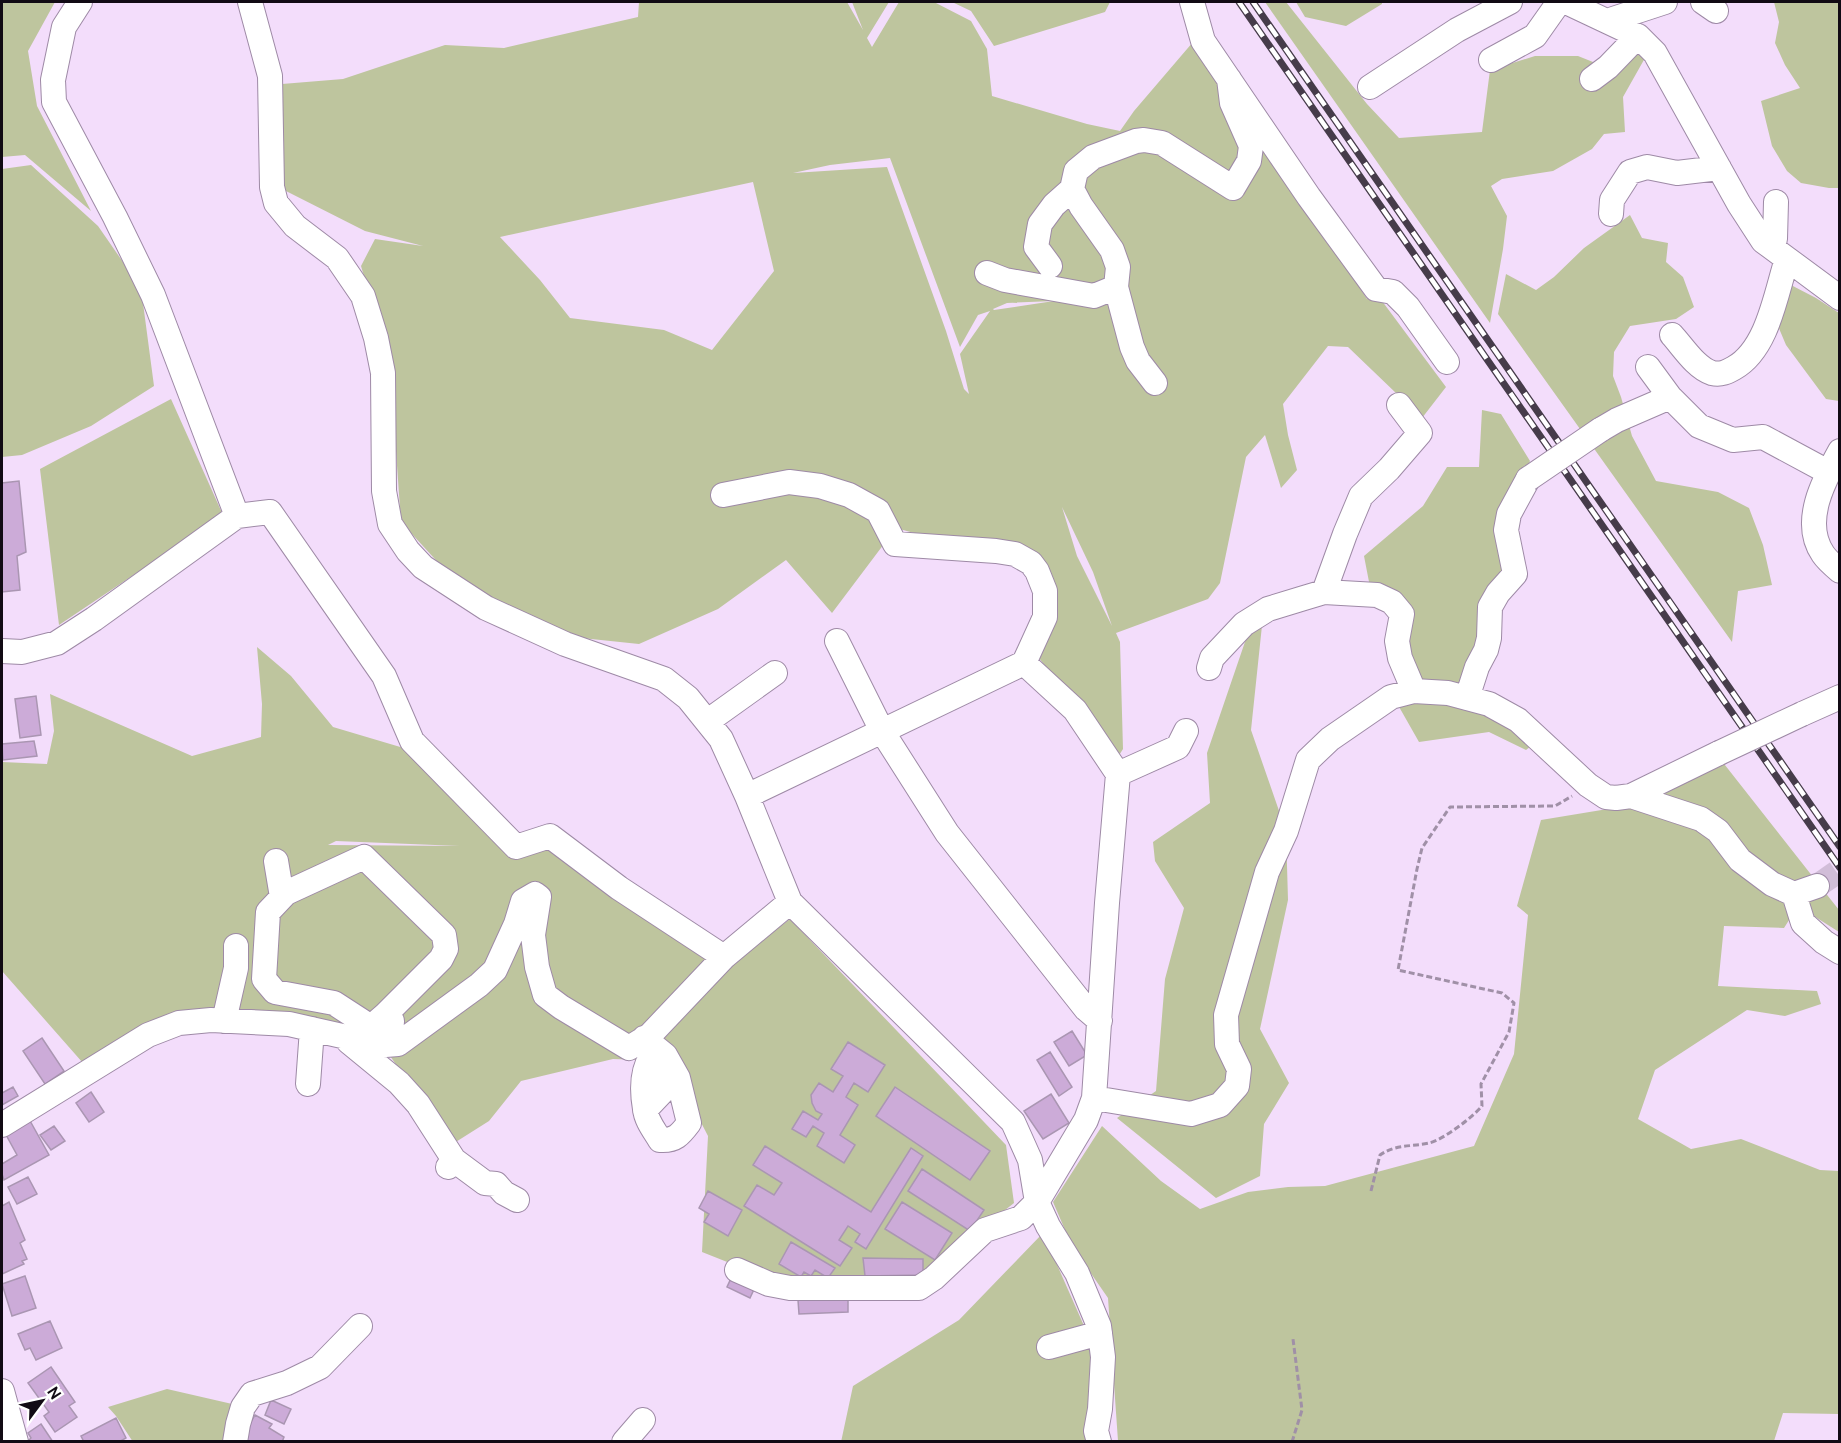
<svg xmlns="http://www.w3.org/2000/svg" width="1841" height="1443" font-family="Cabin,sans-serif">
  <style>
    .green { fill: #bec59e; fill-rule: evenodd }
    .building { fill: #ccabd8; stroke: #aa96b2; stroke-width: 1.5 }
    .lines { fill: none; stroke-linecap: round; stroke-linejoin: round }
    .minor-tunnel { stroke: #d1bdd8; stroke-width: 24; stroke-dasharray: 24 12; stroke-linecap: butt }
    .minor-casing { stroke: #9e8aa6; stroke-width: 26 }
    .path { stroke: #a090a7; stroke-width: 3; stroke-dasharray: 6 3; stroke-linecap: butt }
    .minor { stroke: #fff; stroke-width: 24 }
    .rail-casing { stroke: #463c4a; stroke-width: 7 }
    .rail { stroke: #fff; stroke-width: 4.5; stroke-dasharray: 14; stroke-linecap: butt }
    .minor-bridge-casing { stroke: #9e8aa6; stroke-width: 26; stroke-linecap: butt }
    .minor-bridge { stroke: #fff; stroke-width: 24 }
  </style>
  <rect width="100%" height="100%" fill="#f3ddfb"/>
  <path class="green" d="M2,2H55L28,51L37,106L91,211L25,155L2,157Z
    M639,2H847L863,30L852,2H889L867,38L872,47L899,2H934L971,21L987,49L992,96L1087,124L1120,131L1134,111L1193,42L1301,196L1367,299L1382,301L1446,387L1422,418L1348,347L1328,346L1283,404L1288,435L1297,470L1281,488L1265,435L1246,457L1220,583L1208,599L1116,633L1120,642L1123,749L1116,760L1039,658V613L1026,564L896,528L832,613L786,560L718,609L639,644L553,635L444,569L401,522L394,423L386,351L361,266L375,239L423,246L365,231L282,189V84L343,79L445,45L504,48L638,17ZM890,158L960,347L978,315L990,311L960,354L969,394L964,389L946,331L887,167L793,173L830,165ZM753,182L774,271L712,350L664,330L570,318L540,280L500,237ZM1054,301L994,310L993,309L1007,303ZM1062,507L1093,572L1112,626L1077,556Z
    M952,2H1110L1105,12L994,46L971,11Z
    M1265,2H1286L1367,104L1399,138L1482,132L1490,70L1535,56H1578L1598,64L1620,38L1645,58L1623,97L1625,132L1604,134L1592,149L1553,171L1502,179L1491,186L1507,216L1503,249L1490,323Z
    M1296,2H1382V4L1346,26L1305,17Z
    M1774,2H1839V188H1829L1801,183L1787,171L1772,146L1761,101L1800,88L1785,65L1775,43L1779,22Z
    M31,165L98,226L141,288L154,386L91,426L22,455L2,457V169Z
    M1630,215L1642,238L1668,243L1666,262L1683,277L1694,307L1676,319L1630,326L1614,352L1613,376L1621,397L1632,436L1656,481L1718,492L1749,508L1763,545L1772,585L1738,591L1732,642L1498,314L1506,274L1536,290L1554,277L1584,248Z
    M1789,284L1816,298L1839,313V401L1826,399L1786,345L1775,319Z
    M171,399L223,515L59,625L40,469Z
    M1482,410L1501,414L1530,461L1521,480L1506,571L1484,640L1458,700L1535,743L1526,750L1489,732L1419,742L1398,705L1423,703L1412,667L1406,605L1370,587L1364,556L1423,506L1447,467H1479Z
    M1263,616L1251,730L1286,831L1288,900L1260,1029L1289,1083L1264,1124L1260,1176L1216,1198L1117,1118L1156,1091L1165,979L1184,908L1155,861L1153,842L1210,803L1207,753L1247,636Z
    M257,647L291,676L333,727L407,749L503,847L550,836L712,960L643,1029L790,919L1006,1145L1014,1203L919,1278L760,1275L702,1252L708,1136L678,1078L672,1061L613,1059L521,1081L489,1121L451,1145L384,1047L195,1009L90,1071L2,971V762L47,764L54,731L50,694L192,756L261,737L262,704ZM336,841L460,846H461L328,845Z
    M1721,760L1839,910V932L1798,906L1784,928L1724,926L1718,986L1817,991L1821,1004L1785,1016L1747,1010L1655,1070L1638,1119L1691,1149L1741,1139L1820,1170L1839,1171V1414L1783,1413L1774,1441H1118L1108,1298L1072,1246L1053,1202L1102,1126L1161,1181L1200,1209L1248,1192L1288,1187L1325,1186L1474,1146L1514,1054L1528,915L1517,906L1541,820L1650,802Z
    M1043,1233L1096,1353L1091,1441L841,1442L853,1386L959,1320Z
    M167,1389L254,1409L238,1441L133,1442L116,1416L108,1407Z"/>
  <path class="building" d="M19,481L26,552L17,556L20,590L2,592V483Z
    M36,696L41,735L20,738L15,699Z
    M34,741L37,756L3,760L2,744Z
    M1072,1031L1087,1055L1069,1066L1054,1042Z
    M42,1038L64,1071L45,1084L23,1051Z
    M848,1042L885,1065L868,1092L854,1083L846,1097L858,1105L840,1135L855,1145L844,1163L817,1146L824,1133L813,1126L806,1137L792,1129L803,1111L818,1120L822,1114L816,1111L812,1103L811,1095L819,1083L833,1092L843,1076L831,1069Z
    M1050,1052L1072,1087L1059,1096L1037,1060Z
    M13,1087L18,1096L2,1105V1093Z
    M895,1087L990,1151L970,1180L876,1116Z
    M91,1092L104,1112L89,1122L76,1103Z
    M1051,1094L1069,1123L1043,1139L1024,1111Z
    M29,1119L49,1155L4,1180L2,1174V1164L17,1155L5,1133Z
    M54,1126L65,1141L51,1150L40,1135Z
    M765,1146L871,1212L911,1148L923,1156L866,1249L855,1242L860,1234L848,1226L839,1240L852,1248L840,1266L744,1206L757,1185L774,1195L782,1183L753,1165Z
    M922,1169L984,1210L970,1231L908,1191Z
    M28,1177L37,1194L17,1204L8,1187Z
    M708,1191L742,1210L728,1236L704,1222L709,1214L699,1208Z
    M9,1202L25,1240L20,1243L27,1259L22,1261L24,1264L2,1274V1206Z
    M902,1202L952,1233L935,1260L885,1229Z
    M791,1242L835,1268L828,1278L815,1270L811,1276L804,1272L801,1277L779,1264Z
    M863,1258L923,1259V1275L865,1276Z
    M733,1274L756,1285L750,1298L727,1287Z
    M25,1276L36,1308L12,1316L2,1284Z
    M848,1298V1312L799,1314L798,1300Z
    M50,1321L62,1348L36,1360L30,1348L25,1350L18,1334Z
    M51,1367L75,1402L69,1406L77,1417L55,1432L44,1416L49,1412L28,1383Z
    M271,1400L291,1409L284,1424L265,1415Z
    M255,1415L272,1424L269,1428L284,1437L282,1442H245L241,1440Z
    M116,1418L126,1438L119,1442H84L81,1436Z
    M41,1424L53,1442H27L31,1438L28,1433Z"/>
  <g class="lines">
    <path class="minor-tunnel" d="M1817,886L1840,870"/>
    <defs>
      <path id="minor" d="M250,2L270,76L272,187L276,203L295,226L337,258L363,296L376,338L383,373L384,491L390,524L408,551L423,567L486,608L565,644L664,679L688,698L721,739L747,796L790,902L1013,1122L1030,1160L1037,1202L1048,1226L1077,1273L1099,1326L1103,1357L1100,1409L1096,1431L1099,1442
        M1192,2L1203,41L1309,197L1376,289L1393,292L1408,307L1447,362
        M1566,2L1638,36L1655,53L1739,204L1763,241L1840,298
        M1703,2L1716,11
        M1607,21L1665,2
        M1491,60L1535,36L1559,2
        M1592,79L1608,67L1638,36
        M1370,87L1457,30L1510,2
        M1611,214L1612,200L1630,172L1647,167L1677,173L1719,168
        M1770,246L1775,239L1776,202
        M1050,266L1036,247L1040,224L1054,205L1072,189
        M987,273L1005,280L1094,296L1116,287
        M1672,335C1683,347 1696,368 1712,373C1721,375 1727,372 1734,368C1768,349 1776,293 1787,259
        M1648,367L1670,397L1699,426L1733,440L1763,437L1828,472
        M1155,383L1138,361L1132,347L1116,287L1118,267L1112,250L1081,206L1072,189L1076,171L1093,157L1136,141L1144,140L1162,143L1233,188L1249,161L1251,146L1232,103L1229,79
        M1600,430L1617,420L1670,397
        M1840,451C1824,480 1801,522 1823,554C1827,560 1834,566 1840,571
        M723,495L789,482L820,486L849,495L878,511L895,544L996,551L1015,554L1031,563L1037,571L1045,591V617L1024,663
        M237,516L270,512L384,676L412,741L516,847L550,836L619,888L724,957L790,902
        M1324,592L1345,534L1361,496L1389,469L1420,433L1399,405
        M837,641L882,731L947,833L1086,1009L1100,1021
        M2,651L22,652L57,643L94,619L237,516L153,295L115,217L54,102L53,80L64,27L80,2
        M1209,668L1212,658L1244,624L1268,609L1304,598L1324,592L1377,595L1392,602L1402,614L1397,641L1400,658L1414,691
        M1467,698L1477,667L1486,650L1489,638L1490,607L1498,593L1515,574L1506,530L1509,514L1528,479
        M1802,714L1840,697
        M708,721L775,673
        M1118,774L1178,747L1186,731
        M1631,796L1701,819L1718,831L1740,860L1772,884L1794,894L1803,923L1824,942L1840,952
        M276,861L282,897
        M1794,894L1817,886
        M224,1021L236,968V946
        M644,1038L665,1055L678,1078L689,1123C680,1135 675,1141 660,1140C654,1130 646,1120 645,1109C642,1092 642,1071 651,1057L669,1083L664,1090L645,1110
        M349,1042L399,1083L418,1104L454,1160L448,1167
        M373,1046L391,1034L392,1021L386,1014L371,1027L334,1003L275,992L264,979L268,912L286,893L364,857L444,935L446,949L441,959L386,1014
        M308,1084L312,1029
        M1094,1098L1191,1114L1220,1105L1237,1086L1239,1069L1227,1044L1226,1015L1267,872L1286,831L1308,760L1330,739L1391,697L1414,691L1448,693L1489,704L1518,720L1588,785L1606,797L1616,798L1631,796L1719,753
        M2,1125L148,1035L179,1023L211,1020L289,1024L351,1038L373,1046L398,1044L479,985L495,970L516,924L523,901L535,894L539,897L533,935L537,967L545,995L561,1007L629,1048L650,1035L724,957
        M454,1160L485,1183L496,1184L504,1193L517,1200
        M737,1270L769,1284L790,1288H919L934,1278L985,1230L1021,1218L1037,1202L1086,1120L1094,1098L1107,903L1118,774L1075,710L1024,663L747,796
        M1049,1347L1100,1333
        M2,1391L16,1442
        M235,1442L238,1424L243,1407L252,1394L287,1383L320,1367L360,1326
        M624,1442L643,1420"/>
    </defs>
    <use href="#minor" class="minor-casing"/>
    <path class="path" d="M1371,1191L1380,1155C1396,1144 1411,1147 1429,1143C1443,1140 1473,1117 1482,1106L1481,1084L1509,1032L1514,1003L1502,993L1398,970L1417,869L1422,848L1450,807L1555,806L1572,796
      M1292,1442L1302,1410L1293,1339"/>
    <use href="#minor" class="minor"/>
    <defs>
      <path id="rail" d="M1239,2L1840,868
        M1253,2L1840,847"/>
    </defs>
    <use href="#rail" class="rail-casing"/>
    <use href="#rail" class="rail"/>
    <defs>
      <path id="minor-bridge" d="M1528,479L1600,430
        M1719,753L1802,714"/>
    </defs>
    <use href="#minor-bridge" class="minor-bridge-casing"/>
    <use href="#minor-bridge" class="minor-bridge"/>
  </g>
  <rect width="1841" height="1443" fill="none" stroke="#110a14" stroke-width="6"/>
  <g transform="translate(42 1401) rotate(57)" stroke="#ffffff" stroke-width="4.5" paint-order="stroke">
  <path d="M0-4.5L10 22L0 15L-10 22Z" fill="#110a14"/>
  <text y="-9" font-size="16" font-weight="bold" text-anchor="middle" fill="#110a14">N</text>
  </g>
</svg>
